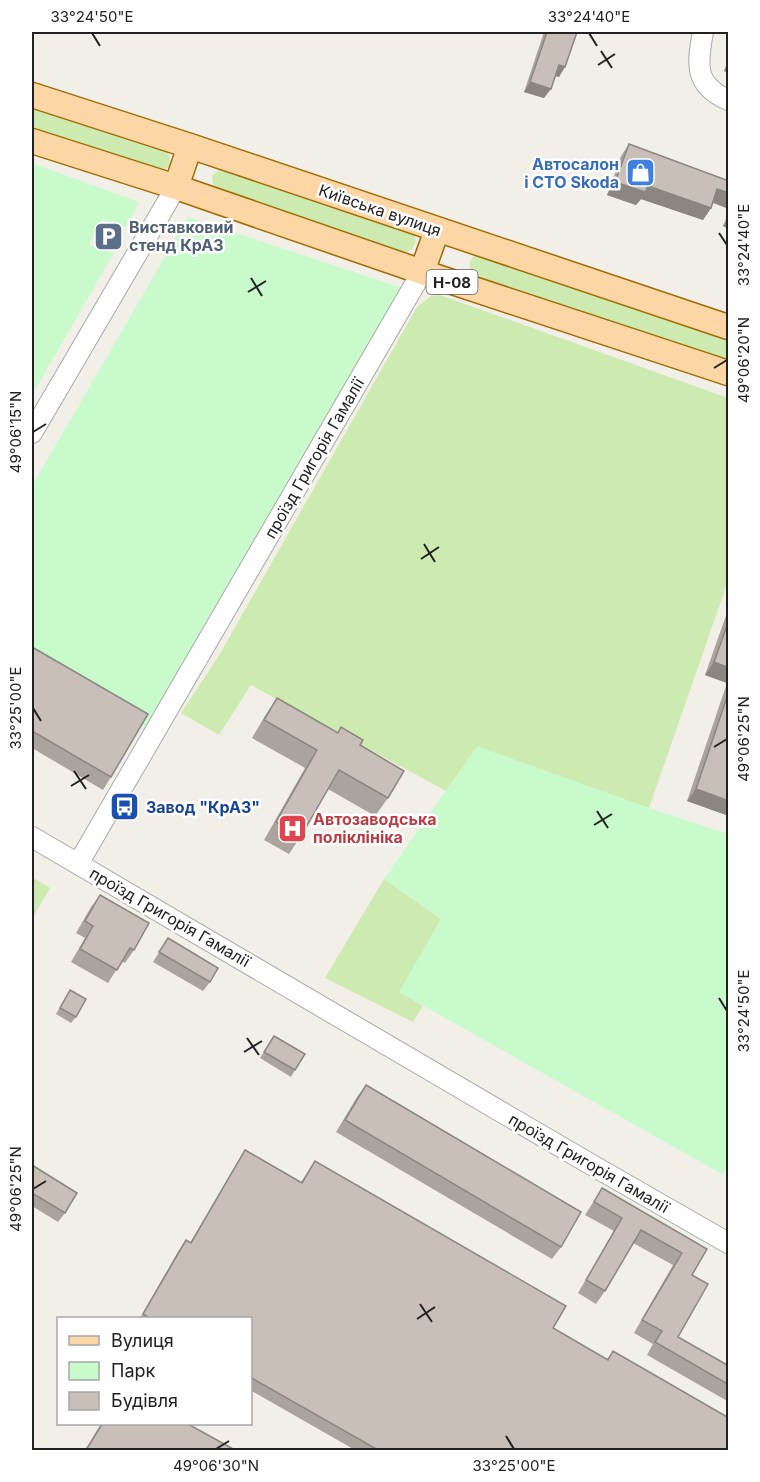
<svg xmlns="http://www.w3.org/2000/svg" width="760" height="1482" font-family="Inter,sans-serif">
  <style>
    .grass { fill: #cdebb0 }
    .park { fill: #c8facc; fill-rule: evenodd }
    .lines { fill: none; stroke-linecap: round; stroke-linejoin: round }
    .minor-casing { stroke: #a9a9a9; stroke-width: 22 }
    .major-casing { stroke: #a06b00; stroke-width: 27 }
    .minor { stroke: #fff; stroke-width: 20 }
    .major { stroke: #fcd6a4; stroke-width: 24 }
    .wall { fill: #aba49e }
    .shaded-wall { fill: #8b8681 }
    .building { fill: #c7bfb8; stroke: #8b8681; stroke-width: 1.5 }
    .ticks { fill: none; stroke: #222; stroke-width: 2 }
    .labels { text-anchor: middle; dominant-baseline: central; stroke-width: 5; stroke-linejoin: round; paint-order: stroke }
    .shield { fill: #fff; stroke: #646464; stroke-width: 1.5 }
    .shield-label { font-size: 15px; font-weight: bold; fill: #222 }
    .shop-label { font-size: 16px; font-weight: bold; fill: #366cbe; stroke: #fff; text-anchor: end }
    .street-label { font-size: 16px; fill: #222; stroke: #fff }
    .service-label { font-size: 16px; font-weight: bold; fill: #4e5e75; stroke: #fff; text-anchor: start }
    .transit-label { font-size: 16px; font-weight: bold; fill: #164399; stroke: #fff; text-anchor: start }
    .health-label { font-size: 16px; font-weight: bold; fill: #be3a42; stroke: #fff; text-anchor: start }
    .neatline { fill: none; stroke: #222; stroke-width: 2 }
    .ticks-label { font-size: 15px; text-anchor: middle; fill: #222 }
  </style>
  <rect width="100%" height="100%" fill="#f2efe9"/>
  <path class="grass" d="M32,106L165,149L170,157L169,166L162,172L32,131Z
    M221,168L414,232C418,243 414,251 403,253L218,189L213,184L212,176Z
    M478,254L728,337V360L475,275C467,268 468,258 478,254Z
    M440,295L728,398V581L649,808L477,747L446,791L251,685L219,735L181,713L218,657L417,307L431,296Z
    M32,877L50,888L32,919Z
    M384,879L441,919L400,992L423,1006L413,1022L325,978Z"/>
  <path class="park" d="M32,163L139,202L114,253L32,395ZM102,220L127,227L114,253L89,245Z
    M188,217L402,288L147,727L32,660V486Z
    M477,746L649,808L728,834V1166L722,1174L399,992L441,919L384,879Z"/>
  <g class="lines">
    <defs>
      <path id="minor" d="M703,32C697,64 694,85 728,100
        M32,433L176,187
        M32,837L585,1161L728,1243
        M78,864L422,272"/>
      <path id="major" d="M32,95L190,146L728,327
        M32,141L176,187L422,272L728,373
        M176,187L190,146
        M422,272L437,230"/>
    </defs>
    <use href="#minor" class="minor-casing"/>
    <use href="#major" class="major-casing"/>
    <use href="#minor" class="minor"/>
    <use href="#major" class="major"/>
  </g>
  <path class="wall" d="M544,32H577L559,77L555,76L544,98L524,92Z
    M729,57V73L724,71Z
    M629,144L729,209L713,203L711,208L703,220L641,199L636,205L607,195L621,156Z
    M729,211V229L723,226Z
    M729,607V816L687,801L727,683L705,675Z
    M32,647L111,777L103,790L32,748Z
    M277,698L360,745L388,798L375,816L328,789L301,836L289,854L264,840L305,768L252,738L265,716Z
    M100,895L134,950L125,963L122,961L108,983L71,962L85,938L76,933L91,907Z
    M168,938L210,982L203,991L153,962Z
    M70,990L76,1017L71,1023L56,1014Z
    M274,1036L295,1070L291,1077L260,1058Z
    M366,1085L561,1247L552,1259L336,1132L357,1097Z
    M245,1150L301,1182L315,1161L553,1328L607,1359L613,1351L729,1450H355L250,1390V1318H140L179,1250L186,1240L190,1243L239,1160Z
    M32,1165L65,1213L58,1222L32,1206Z
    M602,1188L707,1249L692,1275L678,1337L729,1366V1402L647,1355L653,1344L634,1333L673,1265L633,1243L605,1291L596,1304L578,1293L614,1231L585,1215Z
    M101,1424H188L235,1450H85Z"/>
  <path class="shaded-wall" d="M729,64V73L724,71Z
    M559,65L565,67L559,77L552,75Z
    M530,82L551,89L544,98L524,92Z
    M615,182L648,186L711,208L703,220L641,199L636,205L607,195Z
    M717,189L729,193V209L709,201Z
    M729,219V229L723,226Z
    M714,662L729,668V680L727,683L705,675Z
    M696,789L729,801V816L687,801Z"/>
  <path class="building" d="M547,32H577L565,67L559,65L551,89L530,82Z
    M629,144L729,181V193L717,189L711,208L648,186L645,192L615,182Z
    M729,620V668L714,662Z
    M32,647L148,714L111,777L32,731Z
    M729,691V801L696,789Z
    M277,698L338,733L341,727L363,740L360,745L404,771L388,798L339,770L301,836L276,822L317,750L264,720Z
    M100,895L149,923L134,950L130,948L117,970L80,949L93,926L85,921Z
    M168,938L218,968L210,982L159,952Z
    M70,990L86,999L76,1017L60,1008Z
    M274,1036L305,1054L295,1070L264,1052Z
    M366,1085L581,1212L561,1247L345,1120Z
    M245,1150L302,1183L315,1161L566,1306L553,1328L608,1360L613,1351L729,1418V1450H378L250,1377V1318H150L143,1314L186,1240L191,1243Z
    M32,1165L77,1193L65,1213L32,1193Z
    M602,1188L707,1249L692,1275L708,1284L678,1337L729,1366V1385L655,1342L662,1331L642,1320L682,1253L641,1230L605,1291L586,1280L622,1218L594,1202Z
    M102,1424H188L235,1450H86Z"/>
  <path class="ticks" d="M92,33L100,46M589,33L597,46M601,51L612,68M598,65L615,54M719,233L727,245M251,278L262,296M248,292L266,281M714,368L727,360M33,432L46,424M424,544L435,562M421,559L439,547M33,708L41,721M714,747L727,739M74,771L86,789M71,786L89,775M597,811L608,828M594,825L612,814M719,998L727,1011M247,1038L259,1055M244,1052L262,1041M33,1189L46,1181M420,1304L432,1322M417,1319L435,1307M506,1436L514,1449M216,1449L229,1441"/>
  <defs>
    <symbol id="shop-square" viewBox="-11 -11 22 22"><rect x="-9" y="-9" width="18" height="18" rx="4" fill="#3f7fe0" stroke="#fff"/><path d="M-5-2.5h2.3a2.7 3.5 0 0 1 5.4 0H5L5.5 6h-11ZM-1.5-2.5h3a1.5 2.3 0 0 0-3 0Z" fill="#fff"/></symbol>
    <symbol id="parking-square" viewBox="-11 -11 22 22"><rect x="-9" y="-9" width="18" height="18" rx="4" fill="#5c6f8a" stroke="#fff"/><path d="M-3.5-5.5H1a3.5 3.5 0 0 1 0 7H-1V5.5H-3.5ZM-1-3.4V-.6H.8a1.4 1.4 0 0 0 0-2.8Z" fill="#fff"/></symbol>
    <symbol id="bus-square" viewBox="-11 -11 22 22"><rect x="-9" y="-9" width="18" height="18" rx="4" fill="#1a4fb4" stroke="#fff"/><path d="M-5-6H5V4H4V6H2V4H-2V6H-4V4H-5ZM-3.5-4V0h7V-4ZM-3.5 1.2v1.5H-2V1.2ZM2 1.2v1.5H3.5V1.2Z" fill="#fff"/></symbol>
    <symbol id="hospital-square" viewBox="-11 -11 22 22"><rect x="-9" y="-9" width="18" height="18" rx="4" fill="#e0444e" stroke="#fff"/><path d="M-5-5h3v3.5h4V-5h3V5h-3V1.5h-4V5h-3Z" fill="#fff"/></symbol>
  </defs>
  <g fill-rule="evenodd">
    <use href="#shop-square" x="624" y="156" width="33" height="33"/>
    <use href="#parking-square" x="92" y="220" width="33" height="33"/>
    <use href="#bus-square" x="108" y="790" width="33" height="33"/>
    <use href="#hospital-square" x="276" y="812" width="33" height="33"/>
  </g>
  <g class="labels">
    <rect class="shield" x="426.5" y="270" width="51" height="24" rx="4.5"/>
    <g class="shield-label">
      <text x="452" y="282">Н-08</text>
    </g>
    <g class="shop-label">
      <text x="619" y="164">Автосалон<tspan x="619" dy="18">і СТО Skoda</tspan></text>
    </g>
    <g class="street-label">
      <text transform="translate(380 210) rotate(19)">Київська вулиця</text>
      <text transform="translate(314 458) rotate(-60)">проїзд Григорія Гамалії</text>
      <text transform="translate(170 917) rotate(30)">проїзд Григорія Гамалії</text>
      <text transform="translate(589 1163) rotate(30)">проїзд Григорія Гамалії</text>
    </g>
    <g class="service-label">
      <text x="129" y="227">Виставковий<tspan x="129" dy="18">стенд КрАЗ</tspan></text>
    </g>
    <g class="transit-label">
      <text x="146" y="807">Завод "КрАЗ"</text>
    </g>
    <g class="health-label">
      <text x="313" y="819">Автозаводська<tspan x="313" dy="18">поліклініка</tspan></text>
    </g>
  </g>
  <rect width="760" height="1482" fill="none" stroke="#ffffff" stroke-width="66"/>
  <rect x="57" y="1317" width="195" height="108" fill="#ffffff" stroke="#a7a7a7" stroke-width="1.5"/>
  <rect x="69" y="1336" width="30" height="9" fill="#fcd6a4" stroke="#a7a7a7" stroke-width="1.5"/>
  <text x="111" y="1347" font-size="18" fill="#222222">Вулиця</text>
  <rect x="69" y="1362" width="30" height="18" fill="#c8facc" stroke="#a7a7a7" stroke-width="1.5"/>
  <text x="111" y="1377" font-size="18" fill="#222222">Парк</text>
  <rect x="69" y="1392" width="30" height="18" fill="#c7bfb8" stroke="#a7a7a7" stroke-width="1.5"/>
  <text x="111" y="1407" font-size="18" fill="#222222">Будівля</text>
  <rect x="33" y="33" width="694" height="1416" class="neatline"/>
  <g class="ticks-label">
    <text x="92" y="22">33°24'50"E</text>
    <text x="589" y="22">33°24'40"E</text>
    <text transform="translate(744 245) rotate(-90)" y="5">33°24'40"E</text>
    <text transform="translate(744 360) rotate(-90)" y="5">49°06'20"N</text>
    <text transform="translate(16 432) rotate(-90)" y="5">49°06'15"N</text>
    <text transform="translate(16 708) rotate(-90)" y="5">33°25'00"E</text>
    <text transform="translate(744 739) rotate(-90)" y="5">49°06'25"N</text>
    <text transform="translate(744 1011) rotate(-90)" y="5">33°24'50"E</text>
    <text transform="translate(16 1189) rotate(-90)" y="5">49°06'25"N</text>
    <text x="216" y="1471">49°06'30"N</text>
    <text x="514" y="1471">33°25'00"E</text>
  </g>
</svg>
